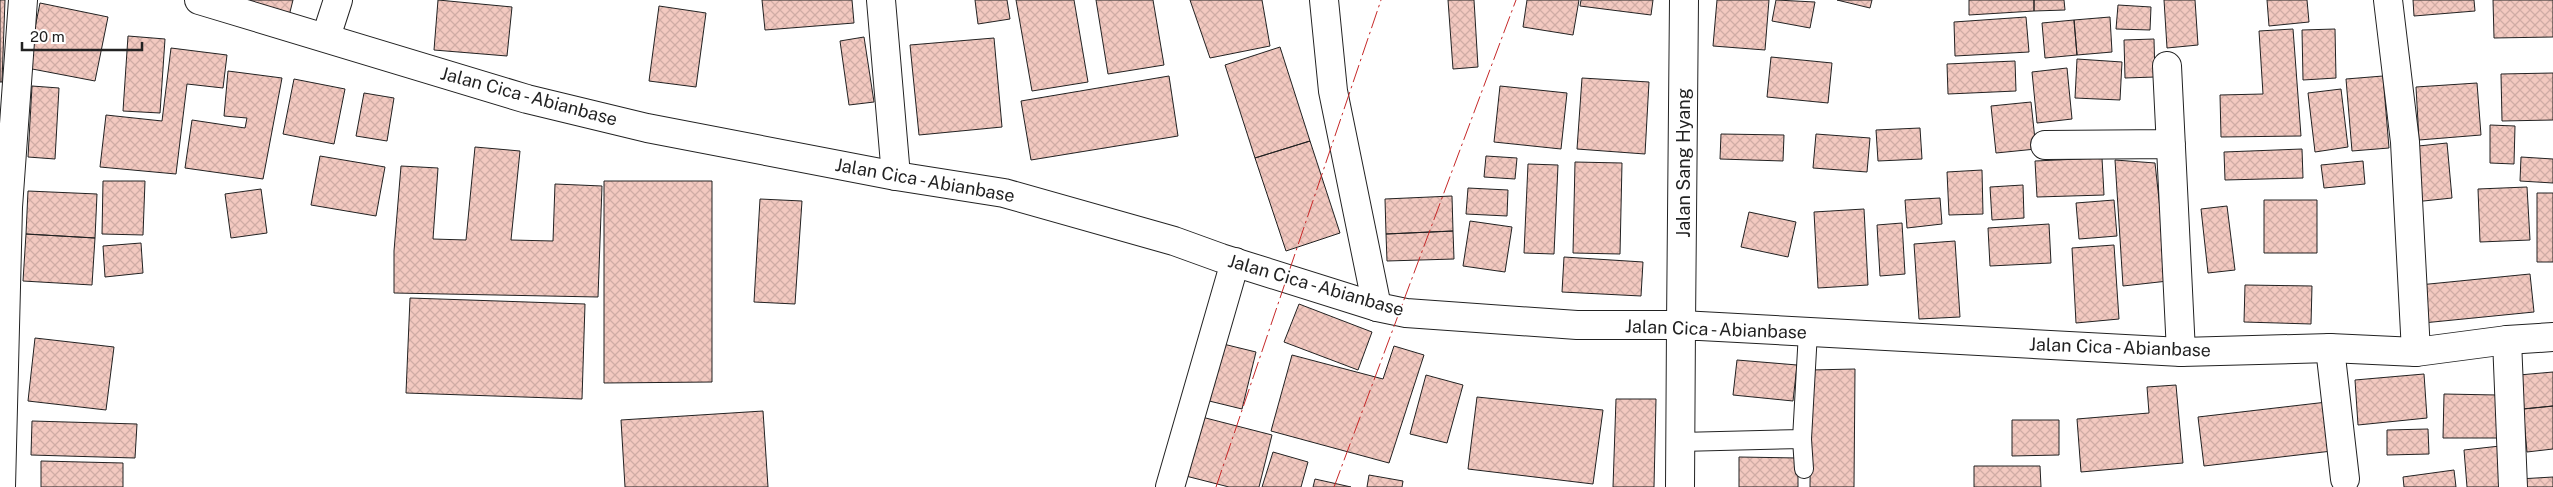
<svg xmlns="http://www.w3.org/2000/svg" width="2553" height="487" font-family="'Public Sans',sans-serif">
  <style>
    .building { fill: url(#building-cross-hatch); stroke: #222 }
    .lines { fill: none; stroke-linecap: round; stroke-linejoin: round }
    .lane-casing { stroke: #222; stroke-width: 20 }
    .street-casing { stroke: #222; stroke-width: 30 }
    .secondary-casing { stroke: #222; stroke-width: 30 }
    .lane { stroke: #fff; stroke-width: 18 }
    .street { stroke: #fff; stroke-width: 28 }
    .secondary { stroke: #fff; stroke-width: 28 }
    .power { stroke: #c62828; stroke-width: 1; stroke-dasharray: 18 4 2.5 4; stroke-linecap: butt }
    .labels { text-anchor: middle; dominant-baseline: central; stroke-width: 4; stroke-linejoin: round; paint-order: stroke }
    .street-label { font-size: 18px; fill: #222; stroke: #fff }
  </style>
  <defs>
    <pattern id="building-cross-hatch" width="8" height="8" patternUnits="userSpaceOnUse" patternTransform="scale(1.25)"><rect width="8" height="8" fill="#f3c9c0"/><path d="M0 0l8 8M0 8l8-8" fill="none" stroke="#d0aca5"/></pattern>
  </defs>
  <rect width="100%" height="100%" fill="#fff"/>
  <path class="building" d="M0,0H5L2,82H0Z
    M227,0H293L289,16Z
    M438,0L512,7L507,56L434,50Z
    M762,0H852L854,23L765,30Z
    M975,0H1007L1010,19L978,24Z
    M1016,0H1074L1088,82L1032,91Z
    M1096,0H1153L1164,65L1108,74Z
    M1190,0H1262L1270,46L1210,58Z
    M1448,0H1474L1478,67L1453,69Z
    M1527,0H1579L1573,35L1523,27Z
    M1581,0H1653L1651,15L1580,6Z
    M1717,0H1769L1765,50L1713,46Z
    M1776,0L1815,2L1810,28L1772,21Z
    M1837,0H1872L1870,8Z
    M1969,0H2034V11L1969,15Z
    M2034,0H2064L2065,10L2034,11Z
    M2164,0H2195L2198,45L2167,48Z
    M2267,0H2307L2309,22L2269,26Z
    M2413,0H2474L2475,11L2414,16Z
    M2493,0H2553V37L2494,38Z
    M40,3L108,17L95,81L27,68Z
    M2118,5L2151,7L2150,30L2116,29Z
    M659,6L706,13L696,87L649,81Z
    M2026,17L2029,52L1955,56L1954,22Z
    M2110,17L2112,52L2077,55L2074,20Z
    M2074,20L2077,55L2045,58L2042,23Z
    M2293,29L2301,136L2221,137L2220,95L2263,94L2259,31Z
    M2335,29L2336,78L2303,80L2302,30Z
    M128,36L165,39L160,113L123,111Z
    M864,37L874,102L849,105L840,41Z
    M994,38L1002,127L919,135L910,45Z
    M2154,39L2155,77L2125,78L2124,40Z
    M1280,47L1310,141L1255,158L1225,65Z
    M171,48L227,55L223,88L187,84L176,174L100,167L106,115L162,121Z
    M1771,57L1832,63L1828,103L1767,97Z
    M2077,59L2122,62L2120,100L2075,98Z
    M2015,61L2016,91L1948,94L1947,64Z
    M2067,68L2072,119L2037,123L2032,72Z
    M228,71L282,78L263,179L185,168L192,120L245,128L247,118L224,116Z
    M2553,73V120L2502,121L2501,74Z
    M1169,76L1178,136L1031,160L1021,101Z
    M2383,76L2389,148L2352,151L2346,79Z
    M1582,78L1649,82L1645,154L1577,149Z
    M294,79L345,89L334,144L283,134Z
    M2477,83L2481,135L2419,140L2416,87Z
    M32,86L59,88L55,159L28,157Z
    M1500,86L1567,93L1561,149L1494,142Z
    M2341,89L2348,147L2315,152L2308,93Z
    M364,93L394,98L387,141L356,136Z
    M2031,102L2036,149L1996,153L1991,106Z
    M2490,125L2515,126L2514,164L2490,163Z
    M1920,128L1922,159L1878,161L1876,130Z
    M1721,134L1784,135L1783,161L1720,159Z
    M1816,134L1870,138L1867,172L1813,168Z
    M1310,141L1340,233L1286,251L1255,158Z
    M2447,143L2452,198L2414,202L2409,147Z
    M475,147L520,151L511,240L553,241L555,184L602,186L598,297L394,293V251L401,166L438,168L433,239L466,240Z
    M2302,149L2303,178L2225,180L2224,152Z
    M320,156L385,167L376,216L311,205Z
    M1486,156L1517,158L1515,179L1484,177Z
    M2521,157L2553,159V183L2520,181Z
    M2102,158L2104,195L2037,197L2035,161Z
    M2115,160L2155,163L2168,281L2123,286Z
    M2363,161L2365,184L2324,188L2321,165Z
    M1575,162L1622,163L1620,254L1573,253Z
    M1528,164L1558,165L1554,254L1524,253Z
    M1982,170L1983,214L1949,215L1947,172Z
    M103,181H145L143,235L102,234Z
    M604,181H712V382L604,383Z
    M2023,185L2024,218L1992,220L1990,187Z
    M2527,187L2530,240L2480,242L2478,189Z
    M1468,188L1508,190L1507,216L1466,214Z
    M261,189L267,233L231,238L225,194Z
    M28,191L97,194L95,238L26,234Z
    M2537,193H2553V262H2537Z
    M1452,196L1453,231L1386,234L1385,199Z
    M1940,198L1942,224L1907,228L1905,200Z
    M760,199L802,201L795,304L754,302Z
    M2114,200L2117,236L2079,239L2076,203Z
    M2264,200H2317V253H2264Z
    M2227,206L2235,270L2208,273L2201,209Z
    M1864,209L1868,285L1818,288L1814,212Z
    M1749,212L1796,222L1788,257L1741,247Z
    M1470,221L1512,227L1505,272L1463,266Z
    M1902,223L1905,274L1880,276L1877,225Z
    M2049,224L2051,263L1990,266L1988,228Z
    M1453,231L1454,259L1387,261L1386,234Z
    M26,234L95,238L92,285L23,281Z
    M1955,241L1960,317L1919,319L1914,244Z
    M141,243L143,273L105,277L103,246Z
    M2114,245L2119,319L2076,323L2072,248Z
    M1564,257L1643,262L1641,296L1562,292Z
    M2530,274L2534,312L2423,323L2419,285Z
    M2245,285L2312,286L2311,324L2244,322Z
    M410,298L585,304L582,399L406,393Z
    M1299,304L1372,332L1358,370L1284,342Z
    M35,338L114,347L106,410L28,401Z
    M1215,342L1256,352L1242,409L1201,399Z
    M1394,346L1424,355L1389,463L1271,431L1292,355L1383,379Z
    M1737,360L1797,365L1793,401L1733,395Z
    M1855,369L1854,487H1810L1811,370Z
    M2553,372V406L2523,409L2519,375Z
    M2424,374L2427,418L2358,425L2355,380Z
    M1426,375L1463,385L1447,443L1410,434Z
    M2176,385L2183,463L2081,472L2077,419L2149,413L2147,387Z
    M2444,394L2497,395V438H2443Z
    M1477,397L1603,410L1593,484L1468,469Z
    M1616,399H1656L1654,487H1613Z
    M2327,402L2332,451L2204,466L2198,417Z
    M2553,406V449L2527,452L2523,409Z
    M763,411L768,487H625L621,420Z
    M1194,415L1272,435L1259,487H1229L1178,474Z
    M2012,420H2059V455L2012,456Z
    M32,421L137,424L135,458L31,455Z
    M2428,429L2429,454L2387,455V430Z
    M2500,446L2505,487H2467L2464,450Z
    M1273,452L1308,462L1301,487H1262Z
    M1739,457L1798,458V487H1739Z
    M41,461L123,463V487H41Z
    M1974,466H2040L2041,487H1974Z
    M2454,470L2456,487H2404L2403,477Z
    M1369,475L1403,481L1402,487H1367Z
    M2553,477V487H2520L2519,479Z
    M1315,479L1351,487H1313Z"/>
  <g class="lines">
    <defs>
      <path id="lane" d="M1802,439L1808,332
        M1680,442L1802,439L1804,469"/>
      <path id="street" d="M881,0L896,176
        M1324,0L1333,91L1377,307
        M2388,0L2405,142L2416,352
        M326,37L338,0
        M2167,66L2181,352
        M2045,145L2171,144
        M1681,325L1684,0
        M2507,340L2513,487
        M2330,348L2345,479
        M1,487L8,207L23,0
        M1170,487L1235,262"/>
      <path id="secondary" d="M199,0L527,99L647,128L896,176L1004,193L1174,241L1221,258L1377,307L1406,313L1577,325H1681L2181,352L2330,348L2416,352L2507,340L2553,337
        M1680,487L1681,325"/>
    </defs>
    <use href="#lane" class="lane-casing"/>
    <use href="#street" class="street-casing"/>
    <use href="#secondary" class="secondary-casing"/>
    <use href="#lane" class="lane"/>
    <use href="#street" class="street"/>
    <use href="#secondary" class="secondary"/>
    <path class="power" d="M1216,487L1381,0
      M1334,487L1516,0"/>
  </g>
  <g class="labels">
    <g class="street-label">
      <text transform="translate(529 96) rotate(15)">Jalan Cica - Abianbase</text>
      <text transform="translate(1683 163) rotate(-90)">Jalan Sang Hyang</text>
      <text transform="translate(925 180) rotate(10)">Jalan Cica - Abianbase</text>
      <text transform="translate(1316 285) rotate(16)">Jalan Cica - Abianbase</text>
      <text transform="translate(1716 329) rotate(2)">Jalan Cica - Abianbase</text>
      <text transform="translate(2120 347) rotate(2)">Jalan Cica - Abianbase</text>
    </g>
  </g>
  <path d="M22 42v8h120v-8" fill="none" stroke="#222222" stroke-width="2.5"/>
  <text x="30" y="42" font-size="15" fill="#222222" stroke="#ffffff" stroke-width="4" paint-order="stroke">20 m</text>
</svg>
